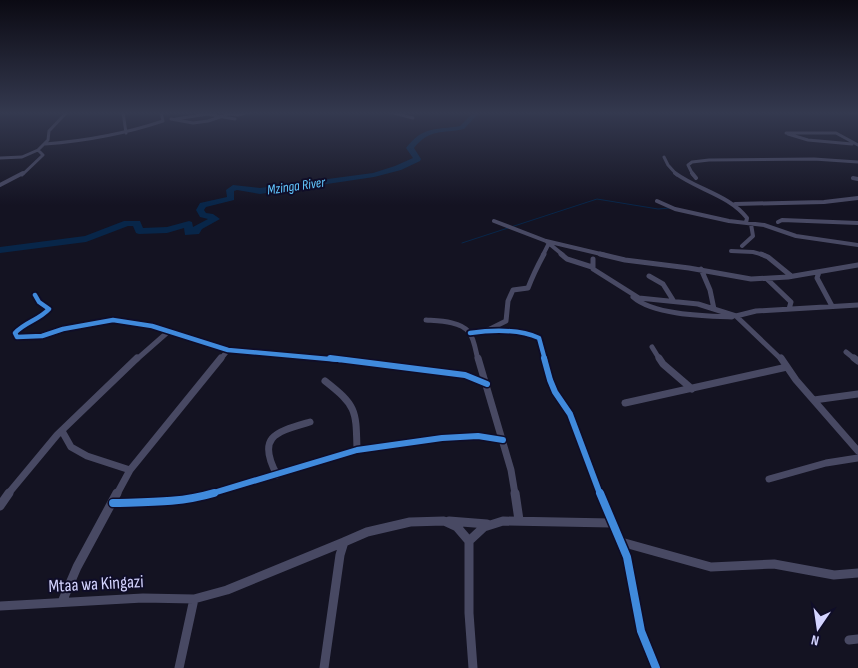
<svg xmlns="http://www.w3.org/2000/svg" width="858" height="668" font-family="'Sofia Sans Condensed',sans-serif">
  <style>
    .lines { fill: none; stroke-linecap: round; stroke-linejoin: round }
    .stream { stroke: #082649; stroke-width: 1 }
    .river { fill: #082649; fill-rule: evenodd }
    .street-far4 { stroke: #484963; stroke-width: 3 }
    .street-far3 { stroke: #484963; stroke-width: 4 }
    .street-far2 { stroke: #484963; stroke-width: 5 }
    .street-far1 { stroke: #484963; stroke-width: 7 }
    .street { stroke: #484963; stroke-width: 9 }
    .cycleway-far2-casing { stroke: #0f0d28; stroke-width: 8 }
    .cycleway-far1-casing { stroke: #0f0d28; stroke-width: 9 }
    .cycleway-casing { stroke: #0f0d28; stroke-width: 11 }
    .cycleway-far2 { stroke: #408adc; stroke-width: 4.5 }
    .cycleway-far1 { stroke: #408adc; stroke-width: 6 }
    .cycleway { stroke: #408adc; stroke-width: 8 }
    .labels { text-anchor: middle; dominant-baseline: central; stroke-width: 4; stroke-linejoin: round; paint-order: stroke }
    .far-water-label { font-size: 14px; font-style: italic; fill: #62c8ff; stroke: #0f0d28 }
    .near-street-label { font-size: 18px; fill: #d4d4ff; stroke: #0f0d28 }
  </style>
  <rect width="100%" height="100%" fill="#141322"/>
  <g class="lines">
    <path class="stream" d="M462,243L597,199L658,209L670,208"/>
    <path class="river" d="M474,112H480L464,129C442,134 430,128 414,148L421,159L420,161L401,170L374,177L260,194L237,190L234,191V200L206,207L204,210L206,213L213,214L220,219L202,229L199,234L185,235L184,228L167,233L139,234L136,233L133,226H128L86,242L0,253V247L85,236L124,221H140L143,228L167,227L189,221L192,222L193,227L208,219L200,217L196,210L200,203L227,197L226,190L233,185L260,188L373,173L395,166L413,158L406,148C423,126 435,130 460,126Z
      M519,112H537L534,114Z"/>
    <path class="street-far4" d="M123,112L126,133
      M390,112L413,118
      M850,112L858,113
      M171,119L193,123L208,121L229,114L238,115L249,112
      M176,119L207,114L235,119
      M786,133H836L858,145
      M788,134L808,140L852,144
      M45,144C85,141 124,134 163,121L161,112
      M664,157L668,165L677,175
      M0,158L22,157L38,150L48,140L49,131L67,112
      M22,175L43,155L38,150
      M693,175L688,165L692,162L709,160L814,159L858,162"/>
    <path class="street-far3" d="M675,173C698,190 729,195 747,218L746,223
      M692,173L696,178
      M853,178L858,179
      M0,185L23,173
      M657,201L675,209L729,221L764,225L796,236L858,245
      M735,204L824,202L858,198
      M494,221L546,241L563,255
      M778,222L782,220L858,223
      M546,241L605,255
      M742,246L753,236L751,224
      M731,251L753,252L764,255
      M543,255L549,243"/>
    <path class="street-far2" d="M561,254L567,259L592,267
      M600,254L625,260L689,268L751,279L788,277L858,265
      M761,254L768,257L790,275
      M593,259V269L639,298L698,304L736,316
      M701,269L710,290L714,309
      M819,272L817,278L832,306
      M649,276L663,284L673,300
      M767,279L791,302L789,309
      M35,295L39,302L49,309C39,320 25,322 15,333L17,337L42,336L63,329L113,320L152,326L228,350L340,360
      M633,297C653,315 705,316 732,317
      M426,320C439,321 460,321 469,332C474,338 476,352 478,360
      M488,330L506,321L508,301L513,290L528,288C533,275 538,265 544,254
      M470,333C492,330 519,329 539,338L545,360
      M652,347L660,360
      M846,352L856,360
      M136,360L169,331
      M220,360L228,350
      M782,360L736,316L756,311L858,305"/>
    <path class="street-far1" d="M330,358L465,375L487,384
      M478,358L511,470L515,494
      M544,358L550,380L555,392L570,414L600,494
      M659,358L663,364L692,389
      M781,358L796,380L858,451
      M854,358L858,361
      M325,381C357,406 356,410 357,450
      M814,400L858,394
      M625,403L787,367
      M62,431L71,447L87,456L130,470
      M277,475C256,436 276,432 310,422
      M769,479L826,463L858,458
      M8,494L57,435L137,358
      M117,494L130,470L221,358
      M210,494L357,450L442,438L478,436L503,440"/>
    <path class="street" d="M515,493L519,520
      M600,493L627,557L641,631L656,668
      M113,503C148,502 180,503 214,493
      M0,506L9,493
      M449,521L487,524
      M469,541L484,527L503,521L611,523
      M621,542L711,567L774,564L834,575L858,573
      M62,602L77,567L117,493
      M0,606L143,598L194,599
      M849,640L858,639
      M179,668L194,599L227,590L344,542
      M324,668L340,555L344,542L367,532L410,522L444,521L457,527L469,541V613L473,668"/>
    <defs>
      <path id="cycleway-far2" d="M35,295L39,302L49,309C39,320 25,322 15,333L17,337L42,336L63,329L113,320L152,326L228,350L340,360
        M470,333C492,330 519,329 539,338L545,360"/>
      <path id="cycleway-far1" d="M330,358L465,375L487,384
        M544,358L550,380L555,392L570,414L600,494
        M210,494L357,450L442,438L478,436L503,440"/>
      <path id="cycleway" d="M600,493L627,557L641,631L656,668
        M113,503C148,502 180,503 214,493"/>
    </defs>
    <use href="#cycleway-far2" class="cycleway-far2-casing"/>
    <use href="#cycleway-far1" class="cycleway-far1-casing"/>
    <use href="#cycleway" class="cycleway-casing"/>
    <use href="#cycleway-far2" class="cycleway-far2"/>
    <use href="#cycleway-far1" class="cycleway-far1"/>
    <use href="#cycleway" class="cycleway"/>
  </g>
  <linearGradient id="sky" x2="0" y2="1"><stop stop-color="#0b0a13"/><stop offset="0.55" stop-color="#34394f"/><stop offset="1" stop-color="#34394f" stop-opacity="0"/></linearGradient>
  <rect width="858" height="205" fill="url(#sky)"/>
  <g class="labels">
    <g class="far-water-label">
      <text transform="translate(296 186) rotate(-8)">Mzinga River</text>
    </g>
    <g class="near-street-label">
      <text transform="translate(96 584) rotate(-3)">Mtaa wa Kingazi</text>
    </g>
  </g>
  <g transform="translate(818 628) rotate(193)" stroke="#0f0d28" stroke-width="4" paint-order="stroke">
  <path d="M0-4L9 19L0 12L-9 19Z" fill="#d4d4ff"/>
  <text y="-8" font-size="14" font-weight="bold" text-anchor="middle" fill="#d4d4ff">N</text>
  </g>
</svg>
